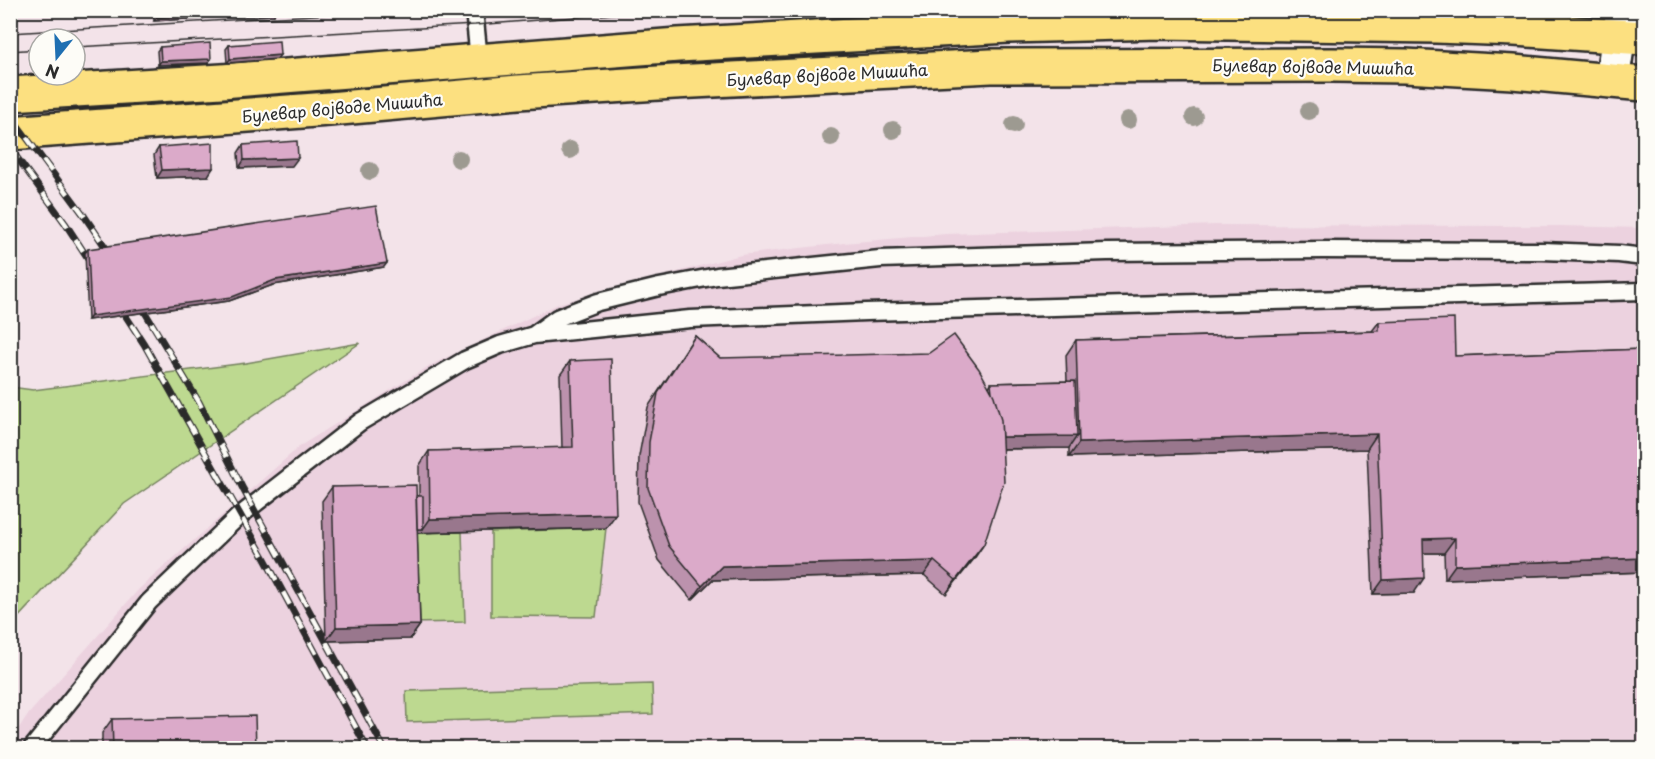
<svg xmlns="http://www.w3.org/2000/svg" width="1655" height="759" font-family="'Playpen Sans',sans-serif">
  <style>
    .built { fill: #ecd2df }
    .green { fill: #bdd990; stroke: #74825e; stroke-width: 1.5 }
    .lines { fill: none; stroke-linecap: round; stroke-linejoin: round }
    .lane-casing { stroke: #2b2b2b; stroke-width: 21 }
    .street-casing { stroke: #2b2b2b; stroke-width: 38 }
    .primary-casing { stroke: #2b2b2b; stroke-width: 38 }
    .lane { stroke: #fdfcf7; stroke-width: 16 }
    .street { stroke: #fdfcf7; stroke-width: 33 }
    .primary { stroke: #fce080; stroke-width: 33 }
    .tram { stroke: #2b2b2b; stroke-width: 1.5 }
    .rail-casing { stroke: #2b2b2b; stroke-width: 7 }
    .rail { stroke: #fdfcf7; stroke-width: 4.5; stroke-dasharray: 14; stroke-linecap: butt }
    .tree { fill: #9d9a91 }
    .wall { fill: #bc92ad; stroke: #2b2b2b; stroke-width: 1.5 }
    .shaded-wall { fill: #99778d; stroke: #2b2b2b; stroke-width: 1.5 }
    .building { fill: #dbaac9; stroke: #2b2b2b; stroke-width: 1.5 }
    .labels { text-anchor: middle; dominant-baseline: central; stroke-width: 4.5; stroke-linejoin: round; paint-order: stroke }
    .street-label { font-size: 16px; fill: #2b2b2b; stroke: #fdfcf7 }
  </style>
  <rect width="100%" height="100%" fill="#f3e3e9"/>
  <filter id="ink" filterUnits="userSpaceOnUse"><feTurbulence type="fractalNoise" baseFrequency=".0167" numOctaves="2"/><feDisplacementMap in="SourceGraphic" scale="12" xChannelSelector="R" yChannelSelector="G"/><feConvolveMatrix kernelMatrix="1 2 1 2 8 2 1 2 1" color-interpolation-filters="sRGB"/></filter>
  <g filter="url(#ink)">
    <path class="built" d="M1216,225L1559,226L1644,228V748H11L10,742L26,717L139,589L300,446L429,366L560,303L741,255L844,243L946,234Z"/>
    <path class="green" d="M360,343L124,504L11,625V387L33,390L246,363Z
      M606,528L596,617L491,616V532Z
      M462,532L465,622L409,623L406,533Z
      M652,684L653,714L407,722L406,691Z"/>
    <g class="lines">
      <defs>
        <path id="lane" d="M474,10L479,60
          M535,334L557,318L572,312L598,302L659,287L717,276L880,259L1107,252L1323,250L1543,251L1619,254L1644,257
          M32,748L149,602L238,517L360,422L465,360L500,345L534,335L690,319L866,312L1644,291"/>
        <path id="street" d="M1612,80L1623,10"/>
        <path id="primary" d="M10,94L222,81L678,45L1009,26L1159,22L1436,26L1514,29L1644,38
          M10,133L329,109L518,92L674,82L991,66L1332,65L1405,66L1513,72L1644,84"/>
      </defs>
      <use href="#lane" class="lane-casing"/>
      <use href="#street" class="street-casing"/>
      <use href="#primary" class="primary-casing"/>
      <use href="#lane" class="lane"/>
      <use href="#street" class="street"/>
      <use href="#primary" class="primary"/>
      <path class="tram" d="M10,33L399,10
        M75,47L475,25L663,10
        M10,51L39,49"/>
      <defs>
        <path id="rail" d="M10,115L83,214L114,260
          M10,148L65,223L93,266
          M137,299L199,402L243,489L384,748
          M116,301L144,344L264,557L367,748"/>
      </defs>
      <use href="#rail" class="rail-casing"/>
      <use href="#rail" class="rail"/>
    </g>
    <g class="tree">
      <circle cx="1309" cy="111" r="9"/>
      <circle cx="1194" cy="117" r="9"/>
      <circle cx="1128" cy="120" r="9"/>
      <circle cx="1014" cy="125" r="9"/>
      <circle cx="893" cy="130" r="9"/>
      <circle cx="831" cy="137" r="9"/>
      <circle cx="570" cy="150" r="9"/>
      <circle cx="459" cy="159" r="9"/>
      <circle cx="370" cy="171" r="9"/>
    </g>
    <path class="wall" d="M153,10H207L204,18L154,21Z
      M221,10H274V15L221,17Z
      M229,45L277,59L227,63L226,49Z
      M160,47L208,63L158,65L157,51Z
      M243,145L292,166L239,168L238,153Z
      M159,147L208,176L157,178L154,155Z
      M88,249L384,267L273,285L229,301L88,320L85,253Z
      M1379,322L1455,356L1644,349V572L1445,579L1444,553H1423L1414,593L1373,594L1367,449L1069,457V448L1002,449L984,544L946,594L924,575L712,580L692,600L659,560L638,502L639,456L648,407L695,336L720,358L989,387L991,383L1067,381L1066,355L1076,340L1372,331Z
      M570,361L606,528L417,533L420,625L410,639L326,641L322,501L332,487L419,496V466L429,451L562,448L560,375Z
      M112,719L256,748H102V733Z"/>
    <path class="shaded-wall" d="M276,10L274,15L221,17L224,13Z
      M207,14L204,18L154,21L157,17Z
      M280,55L277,59L227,63L230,59Z
      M211,59L208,63L158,65L161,61Z
      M298,158L292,166L239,168L244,160Z
      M213,168L208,176L157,178L162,170Z
      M387,263L384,267L273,285L229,301L88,320L91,316L275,280Z
      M1377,434L1367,449L1069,457L1079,443Z
      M1077,436L1069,448L992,449L1000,437Z
      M616,514L606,528L406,533L409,529H423L430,519Z
      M1455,538L1444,553H1413L1423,539Z
      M984,544L974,559L946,594L956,580Z
      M1644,558V572L1445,579L1455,565Z
      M934,561L924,575L712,580L692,600L702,586L722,566Z
      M1424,578L1414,593L1373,594L1383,580Z
      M420,625L410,639L326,641L336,627Z"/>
    <path class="building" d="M157,10H207V14L157,17Z
      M224,10H274L224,13Z
      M279,41L280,55L230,59L229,45Z
      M210,43L211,59L161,61L160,47Z
      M297,141L298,158L244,160L243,145Z
      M213,143V168L162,170L159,147Z
      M376,206L387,263L275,280L232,297L91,316L88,249Z
      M1454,319L1455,356L1644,349V558L1455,565V538L1423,539L1424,578L1383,580L1377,434L1079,443L1076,340L1379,331V322Z
      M954,335L979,369L994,396L1001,420L1004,482L984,544L956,580L934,561L722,566L702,586L669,546L648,488L649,442L658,393L695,336L720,358L929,353Z
      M611,359L616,514L430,519L429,451L573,447L570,361Z
      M1075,381L1077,436L1002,437L1001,420L994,396L992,392L991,383Z
      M416,485L420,625L336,627L332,487Z
      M416,496H423V529H417Z
      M255,716L256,748H113L112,719Z"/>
  </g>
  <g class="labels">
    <g class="street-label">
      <text transform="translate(1313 66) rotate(1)">Булевар војводе Мишића</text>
      <text transform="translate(827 74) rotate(-3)">Булевар војводе Мишића</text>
      <text transform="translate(342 107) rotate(-5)">Булевар војводе Мишића</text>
    </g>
  </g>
  <rect width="1655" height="759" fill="none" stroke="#fdfcf7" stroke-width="36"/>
  <rect x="18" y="18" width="1619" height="723" fill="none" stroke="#2b2b2b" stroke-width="2" filter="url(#ink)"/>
  <g transform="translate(57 57) rotate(198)"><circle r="28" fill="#fdfcf7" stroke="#a9a8a5" stroke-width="1.5"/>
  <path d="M0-4.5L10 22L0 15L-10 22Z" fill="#1f6fb2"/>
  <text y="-9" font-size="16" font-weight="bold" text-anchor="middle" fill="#2b2b2b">N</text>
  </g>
</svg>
